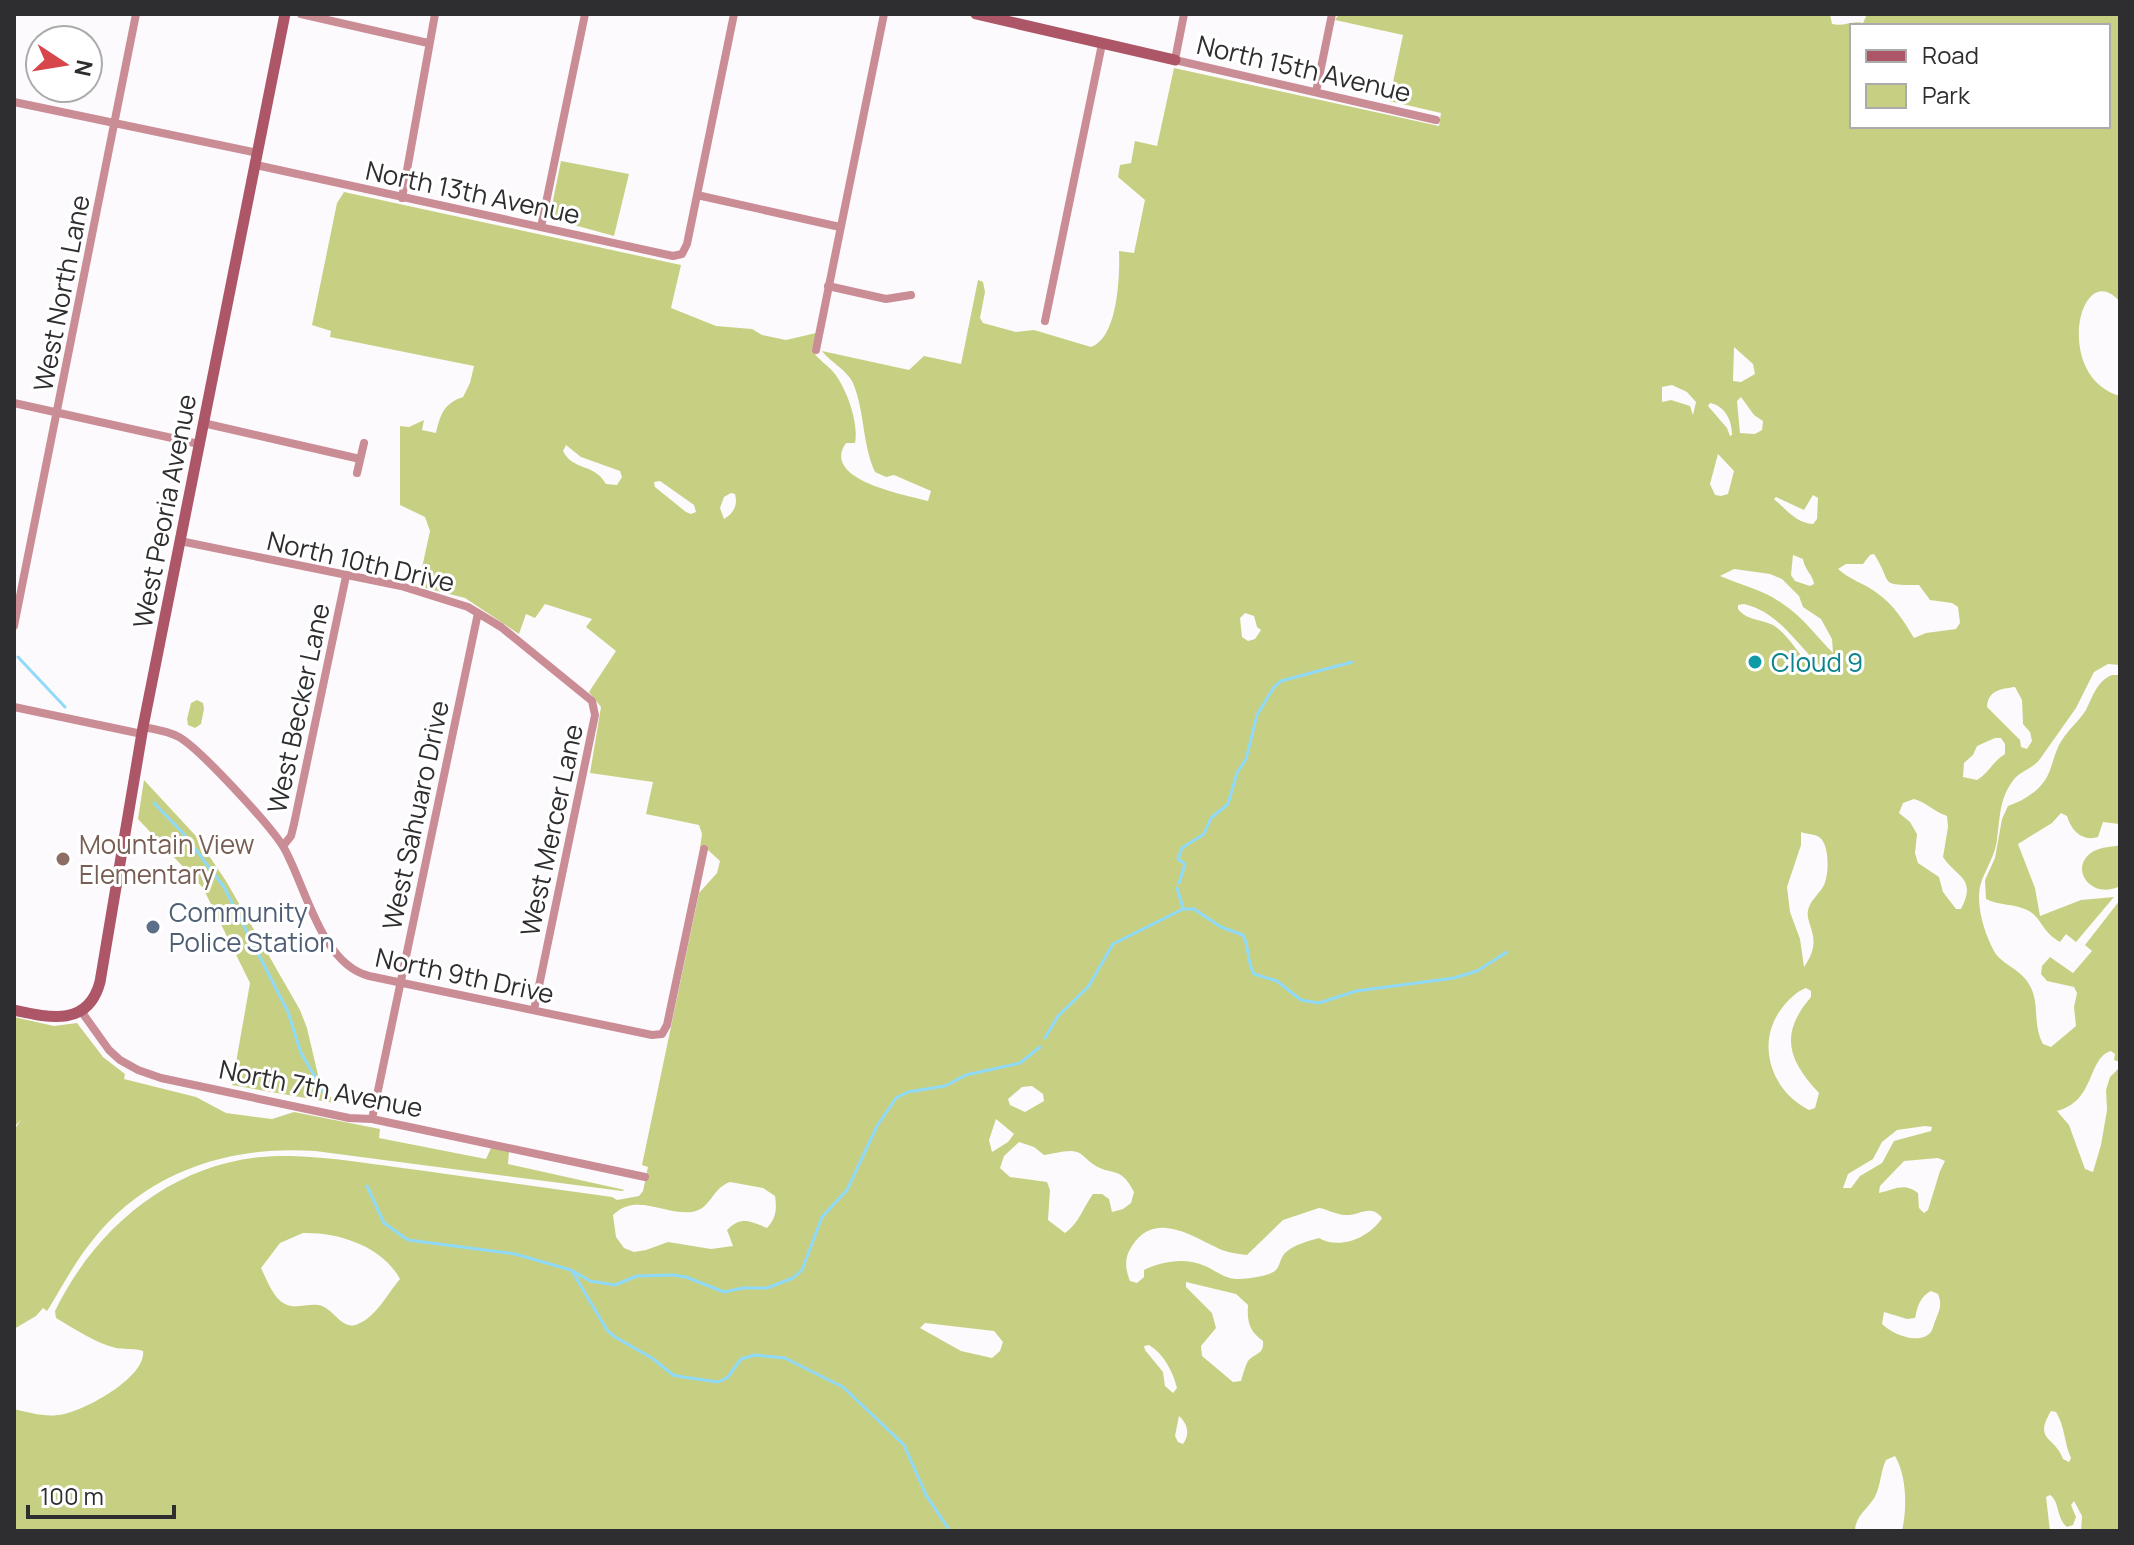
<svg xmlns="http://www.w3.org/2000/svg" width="2134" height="1545" font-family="Manrope,sans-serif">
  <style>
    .green { fill: #c7d082; fill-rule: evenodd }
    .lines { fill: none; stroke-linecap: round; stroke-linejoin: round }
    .stream { stroke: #90daf9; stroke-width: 3 }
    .street { stroke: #ca8d96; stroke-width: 8 }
    .secondary { stroke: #ad5667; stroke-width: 11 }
    .culture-dot { fill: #0f9aa8; stroke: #fff; stroke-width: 3 }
    .education-dot { fill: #8d6e63; stroke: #fff; stroke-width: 3 }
    .service-dot { fill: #5c6f8a; stroke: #fff; stroke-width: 3 }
    .labels { text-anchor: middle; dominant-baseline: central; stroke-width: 6; stroke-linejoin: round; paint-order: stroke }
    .street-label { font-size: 26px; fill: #2e2d2f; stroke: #fff }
    .culture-label { font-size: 26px; fill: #0d838f; stroke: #fff; text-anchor: start }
    .education-label { font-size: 26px; fill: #785e54; stroke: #fff; text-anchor: start }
    .service-label { font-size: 26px; fill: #4e5e75; stroke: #fff; text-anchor: start }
  </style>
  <rect width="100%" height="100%" fill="#fdfafe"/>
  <path class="green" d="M1339,14H1830L1832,24C1844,27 1852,20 1863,23L1867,14H2120V302C2080,255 2052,377 2120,396V665L2108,664L2094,672L2076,708L2040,759C2033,769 2019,771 2012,782C1999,800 2000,819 1997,840C1995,855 1987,867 1982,880C1974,901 1984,933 1994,951C2002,966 2023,968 2032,990C2039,1008 2033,1025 2043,1044L2051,1047L2076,1026L2074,1007L2077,993L2074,987L2047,981L2041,974L2042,966L2050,957L2073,973L2092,951L2085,945L2120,900V1062L2114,1060L2115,1054L2111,1051C2087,1058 2096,1101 2057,1111L2069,1125L2085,1169L2093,1172L2101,1145L2107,1110L2106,1090L2110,1077L2120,1067V1531H2081L2082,1516L2074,1501L2071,1505L2076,1517L2073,1525L2067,1527C2056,1518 2060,1502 2050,1495L2046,1497L2050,1531H1902C1907,1509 1907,1476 1895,1456L1886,1460C1881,1471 1881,1481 1877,1492C1872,1507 1855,1514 1855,1531H14V1409C31,1413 47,1418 64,1414C87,1409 146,1377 143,1351C134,1348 125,1350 116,1348C95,1343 75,1329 56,1318L55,1311C100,1219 186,1153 291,1156C334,1157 376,1165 418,1170C483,1179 547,1188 612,1197L617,1200L639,1196L643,1191L648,1167L642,1165L699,893L717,873L720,861L708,850L700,848L702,834L699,825L646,814L653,782L590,773L601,707L589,692L616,651L586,627L592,619L545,604L535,618L526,614L519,634L465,598L418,586L430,531L425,517L400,505V426L409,427L424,420L422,430L436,433C440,415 444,403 463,397L470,383L474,366L330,337L331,331L312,325L337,203L344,192L681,265L671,308L716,326L752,329L762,335L786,340L816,333L812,350C818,360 828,365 835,374C847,390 859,423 855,443H846C820,480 907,495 928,501L931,491L894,475L886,477L875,472C862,444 865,412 853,383C846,369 830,362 822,351L909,370L924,356L961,364L978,280L983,282L985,292L980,318L983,323L1016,332L1034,330L1091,347C1118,338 1120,275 1119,251L1134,253L1145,200L1118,177L1120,165L1131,163L1135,141L1157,146L1174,68L1439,126L1441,113L1389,101L1403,35L1335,20ZM1852,26H2108V126H1852ZM1734,347L1753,364L1755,374L1741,382L1733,381ZM1672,385L1687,392L1696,402L1693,415L1690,406L1671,400L1662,402V387ZM1741,397L1754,415L1763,421L1762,430L1755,434L1740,433L1737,401ZM1710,403C1725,406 1732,420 1732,435L1730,436L1727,428L1708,406ZM566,445L581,457L620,471L622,477L617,485L606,484C594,463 573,471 563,451ZM1718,454L1734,471L1728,494L1721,496L1715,495L1710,484ZM660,481L694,505L696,512L691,514L686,512L655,487L654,482ZM731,493L735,494C738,505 734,513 724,519L720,508L724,497ZM1813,495L1818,498L1817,519L1813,524C1796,523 1786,509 1774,499L1776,497L1804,510ZM1874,554C1894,585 1877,585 1919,585L1930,600L1952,603L1958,607L1960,623L1956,629L1926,633L1914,638C1904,621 1893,604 1877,593C1864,583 1850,580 1838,569L1846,564H1863L1870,555ZM1793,555L1803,559C1804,569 1813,575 1814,584L1810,586L1795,581L1791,575ZM1734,569L1770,574L1782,579L1799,596L1803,607L1821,619L1832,639L1833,653C1816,636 1803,617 1783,604C1764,590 1741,585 1720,576ZM1744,604C1778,612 1794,641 1819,665V669H1813C1800,657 1788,634 1773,625C1760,619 1746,620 1738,609V605ZM1245,613L1254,616L1257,627L1261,630L1255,639L1248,641L1242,637L1240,618ZM2015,687L2022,700L2023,724L2030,732L2032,741L2027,749L2021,747L2020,740L1987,707C1988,690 2001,689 2015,687ZM1995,738H2001L2005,744V754C1993,761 1989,773 1977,780L1963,777L1964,763L1973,755L1977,746ZM1914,799C1926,802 1933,811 1947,816L1948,827L1943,857C1957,878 1977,878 1961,909H1956L1943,892L1939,877L1918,863L1915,853L1917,834L1910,822L1899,813L1903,803ZM1801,832C1806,834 1815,834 1819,837C1830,844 1829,875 1824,885C1820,893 1812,899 1809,907C1802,924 1826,936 1804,967L1800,939L1790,912L1787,887L1801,845ZM1806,988L1811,991V997C1779,1034 1788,1060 1819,1093L1815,1108L1809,1110C1771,1091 1755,1043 1782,1008C1788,1000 1797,991 1806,988ZM1032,1086L1043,1094L1044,1101L1025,1112L1010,1105L1008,1099L1022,1087ZM996,1119L1014,1134L1008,1142L992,1152L989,1140ZM1925,1126L1932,1127L1931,1131L1894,1141L1882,1163L1860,1176L1851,1188H1843L1848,1174L1873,1159L1882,1142L1897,1130ZM1019,1142L1034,1147L1044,1155C1054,1154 1068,1149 1077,1152C1083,1154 1088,1161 1093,1164C1111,1177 1120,1164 1134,1192L1131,1203L1123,1209L1112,1212L1109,1199L1102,1194H1093C1083,1208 1079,1223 1065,1233L1048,1220L1050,1190L1047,1182L1010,1177L1000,1168L1004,1156ZM1938,1158L1945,1161L1940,1171L1928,1210L1924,1213L1919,1208L1918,1193C1903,1182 1895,1190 1879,1193L1880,1186L1904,1161ZM730,1182L763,1188L775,1196C777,1210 776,1218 767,1228C750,1221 741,1216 727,1230L733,1246L711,1249L668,1242L646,1250L634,1252L624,1248L616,1237L613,1215C636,1192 664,1215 692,1212C711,1209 712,1188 730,1182ZM1319,1208C1327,1209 1337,1215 1345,1215C1360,1216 1370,1203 1382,1218C1369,1238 1340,1250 1319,1238C1308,1241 1293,1245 1285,1253C1280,1258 1280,1266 1276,1270C1268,1277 1249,1278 1239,1279C1226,1280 1217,1271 1205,1266C1186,1257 1162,1261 1144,1270V1277L1137,1283L1130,1281C1125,1268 1124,1258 1132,1246C1156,1209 1194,1238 1222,1250C1230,1253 1239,1254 1247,1255L1283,1220ZM303,1233C338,1232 382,1246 400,1279C387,1294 377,1316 358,1324C343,1331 335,1311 322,1306C310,1302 296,1310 285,1304C273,1298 267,1280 261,1268L280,1243ZM1186,1282L1236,1294L1248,1305C1247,1322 1249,1331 1263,1341C1264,1355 1256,1352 1248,1361C1245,1366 1243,1375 1241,1381L1233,1382L1202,1356L1201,1346L1216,1328L1212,1313L1186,1287ZM1931,1291L1938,1294C1942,1304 1940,1309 1936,1319C1935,1321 1932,1331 1931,1332C1919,1346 1892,1334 1882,1324L1884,1312L1907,1319L1915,1318C1918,1305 1920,1297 1931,1291ZM925,1323L994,1331L1003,1342L1000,1351L992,1358L961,1351L920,1328ZM1149,1345C1164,1354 1173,1372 1177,1388L1173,1393L1165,1386L1163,1372L1145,1350L1144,1346ZM2051,1411L2056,1412C2065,1426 2064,1443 2071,1458L2069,1462L2063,1459C2055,1436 2033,1441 2051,1411ZM1179,1416C1188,1424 1190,1435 1183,1444L1178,1442L1175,1436Z
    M561,161L629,174L614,236L552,219L550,215Z
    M2112,675H2120V835L2119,824L2103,822L2098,837C2082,842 2071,830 2067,816L2061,813L2052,823L2018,844L2035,888L2040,916L2081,900L2114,897L2076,942L2066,934L2060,942C2042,932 2042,919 2029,911C2014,903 2000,906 1986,899L1985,880L1995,858L2002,819L2008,806C2026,800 2044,788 2050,770C2054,759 2056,749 2062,740C2069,729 2079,721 2086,710C2093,696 2097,681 2112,675Z
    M197,700L203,703L204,709L201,724L195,728L188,725L187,719L191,703Z
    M144,780L195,835L226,881L300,1010L307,1028L318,1075L334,1103L232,1085L250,983L203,888L138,819Z
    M2120,845V886C2090,901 2067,866 2094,851C2101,847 2112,847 2120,845Z
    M14,1017L54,1026L77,1023L103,1057L125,1074L124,1079L196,1097L226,1113L272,1119L294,1112L380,1129L379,1138L486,1159L491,1148L509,1151L508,1164L625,1190L622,1191L315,1151C229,1145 146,1172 92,1241C75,1262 63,1285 49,1308L47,1311L43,1308L36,1316L14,1329V1130L21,1120L14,1127Z"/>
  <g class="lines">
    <path class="stream" d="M18,657L65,707
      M154,803L183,833L224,887L288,1012L301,1053L324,1092
      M1179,883L1185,864L1178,859L1182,848L1204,834L1211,818L1228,804L1237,773L1246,759L1257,715L1274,687L1281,681L1352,662
      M1177,888L1183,908
      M1045,1038L1058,1016L1088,987L1113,944L1183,909H1194L1221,927L1243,935C1250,948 1246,960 1254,974L1277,981L1301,1000L1319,1003L1356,991L1454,978L1477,971L1507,952
      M367,1186L384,1223L408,1240L515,1254L571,1270L590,1281L615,1285L637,1276L673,1275L686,1277L724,1292L743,1288H767L793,1278L802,1270L822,1217L847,1190L877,1126L896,1098L908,1092L945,1086L966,1075L1020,1063L1040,1047
      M572,1271L607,1330L615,1337L652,1358L673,1375L683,1377L718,1382L727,1378L741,1359L755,1355L785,1358L843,1387L904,1445L926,1495L950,1531"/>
    <path class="street" d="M301,14L428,43
      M1184,14L1175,60L1436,120
      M1316,92L1332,14
      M14,102L258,153
      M256,165L673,256L682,254L687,244L734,14
      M697,195L840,227
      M402,198L435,14
      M541,227L585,14
      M828,286L886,299L911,295
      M1045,321L1102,44
      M816,350L884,14
      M14,403L199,444
      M203,423L360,459
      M357,473L364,443
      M180,541L401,586L468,607L501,627L592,701L595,715L534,1010
      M14,626L136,14
      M14,707L142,734
      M143,727C155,729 168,731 179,737C200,749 271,826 284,848C306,887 321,964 369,976L652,1035L662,1034L667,1025L704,849
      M283,846L291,836L294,824L346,576
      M81,1011L109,1050L120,1060L138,1070L161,1078L349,1118L372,1119L645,1177
      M372,1119L478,613"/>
    <path class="secondary" d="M976,14L1175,60
      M14,1010C50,1018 88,1027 100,982L143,727L285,14"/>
  </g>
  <circle class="culture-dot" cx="1755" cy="662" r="8"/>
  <circle class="education-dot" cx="63" cy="859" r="8"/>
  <circle class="service-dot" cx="153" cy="927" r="8"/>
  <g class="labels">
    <g class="street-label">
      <text transform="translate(1304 68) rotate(13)">North 15th Avenue</text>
      <text transform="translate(473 192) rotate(12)">North 13th Avenue</text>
      <text transform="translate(61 293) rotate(-79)">West North Lane</text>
      <text transform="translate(164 511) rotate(-79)">West Peoria Avenue</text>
      <text transform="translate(361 561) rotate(13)">North 10th Drive</text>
      <text transform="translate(298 708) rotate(-78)">West Becker Lane</text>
      <text transform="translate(415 815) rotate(-78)">West Sahuaro Drive</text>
      <text transform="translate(551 830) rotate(-78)">West Mercer Lane</text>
      <text transform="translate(465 975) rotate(12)">North 9th Drive</text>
      <text transform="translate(321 1088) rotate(11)">North 7th Avenue</text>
    </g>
    <g class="culture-label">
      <text x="1771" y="662">Cloud 9</text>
    </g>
    <g class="education-label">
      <text x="79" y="844">Mountain View<tspan x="79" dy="30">Elementary</tspan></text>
    </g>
    <g class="service-label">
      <text x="169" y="912">Community<tspan x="169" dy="30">Police Station</tspan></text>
    </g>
  </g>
  <rect width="2134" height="1545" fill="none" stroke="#2e2d2f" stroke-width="32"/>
  <rect x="1850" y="24" width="260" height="104" fill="#ffffff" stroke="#ababac" stroke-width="2"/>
  <rect x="1866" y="50" width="40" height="12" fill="#ad5667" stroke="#ababac" stroke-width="2"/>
  <text x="1922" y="64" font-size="24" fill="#2e2d2f">Road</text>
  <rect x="1866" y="84" width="40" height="24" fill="#c7d082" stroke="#ababac" stroke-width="2"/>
  <text x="1922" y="104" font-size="24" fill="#2e2d2f">Park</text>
  <g transform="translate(64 64) rotate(102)"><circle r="38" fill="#ffffff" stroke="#ababac" stroke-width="2"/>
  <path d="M0-6L14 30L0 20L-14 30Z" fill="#d6464a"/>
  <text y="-12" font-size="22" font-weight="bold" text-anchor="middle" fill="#2e2d2f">N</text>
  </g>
  <path d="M28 1505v12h146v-12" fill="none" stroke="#2e2d2f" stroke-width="4"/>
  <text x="40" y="1505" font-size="24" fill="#2e2d2f" stroke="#ffffff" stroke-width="6" paint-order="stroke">100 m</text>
</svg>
